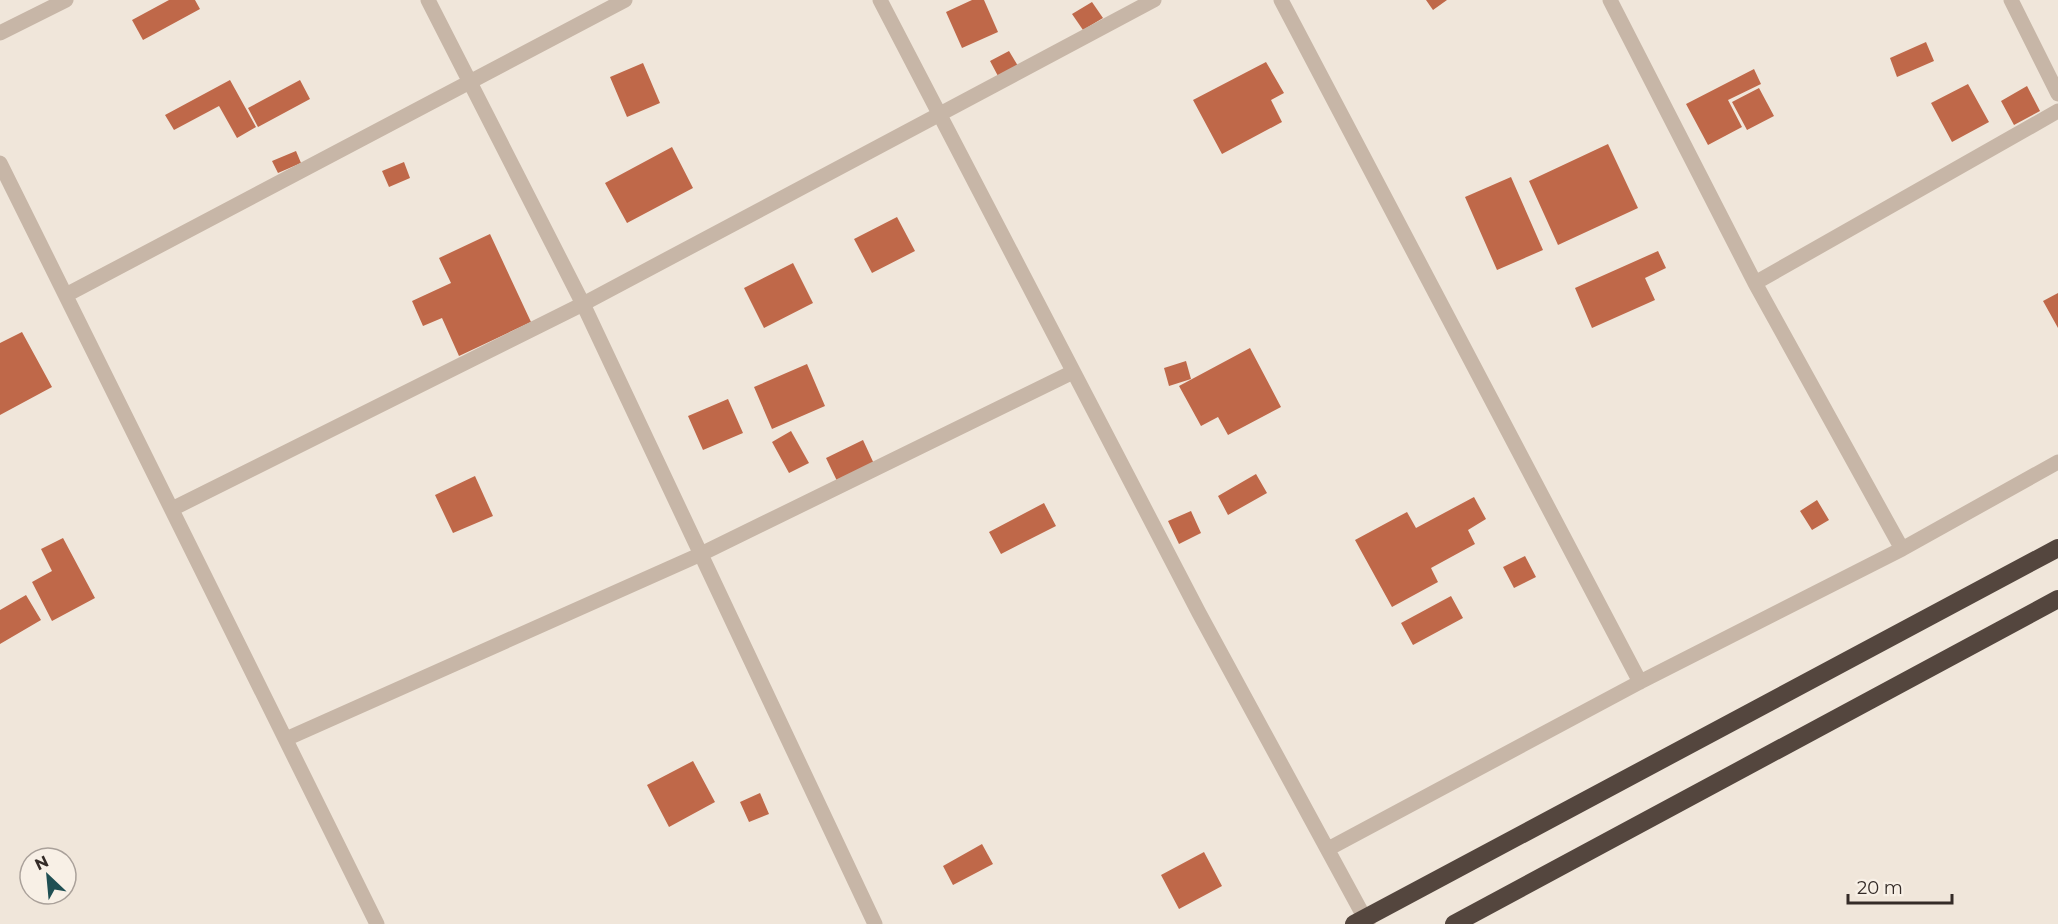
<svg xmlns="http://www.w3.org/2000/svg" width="2058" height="924" font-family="Montserrat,sans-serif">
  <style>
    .building { fill: #bf6849 }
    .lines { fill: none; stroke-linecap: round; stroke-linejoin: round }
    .minor { stroke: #c7b6a7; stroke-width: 15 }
    .highway { stroke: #54463e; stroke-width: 18 }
  </style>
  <rect width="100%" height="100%" fill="#f0e6da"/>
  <path class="building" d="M169,0H195L200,9L143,40L132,20Z
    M972,0H984L998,32L962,48L946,12Z
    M1426,0H1447L1433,10Z
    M1092,2L1103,18L1083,30L1072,14Z
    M1926,42L1934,61L1897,77L1890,58Z
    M1009,51L1018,66L998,76L990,61Z
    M1266,62L1284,93L1271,100L1282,122L1222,154L1193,100Z
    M643,63L660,103L627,117L610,77Z
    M1754,69L1761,84L1728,100L1742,127L1708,145L1686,104Z
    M230,80L256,127L237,138L219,106L174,130L165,115Z
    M300,80L310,99L258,127L248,108Z
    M1968,84L1989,122L1952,142L1931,103Z
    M2027,86L2040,111L2014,125L2001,101Z
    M1759,88L1774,116L1747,130L1732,102Z
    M1608,144L1638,208L1558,245L1529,181Z
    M672,147L693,188L627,223L605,183Z
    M296,151L301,163L278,173L272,161Z
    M404,162L410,178L389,187L382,171Z
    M1511,177L1543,250L1497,270L1465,197Z
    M897,217L915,251L872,273L854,239Z
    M490,234L531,322L459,356L442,318L423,326L412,301L451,283L439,258Z
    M1658,251L1666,268L1645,278L1655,300L1592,328L1575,288Z
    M793,263L813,303L764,328L744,288Z
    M2058,293V328L2043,301Z
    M22,332L52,387L0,415V343Z
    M1250,348L1281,407L1228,435L1218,417L1201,426L1179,386Z
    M1186,361L1191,379L1169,386L1164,368Z
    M807,364L825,406L772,429L754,387Z
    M728,399L743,433L703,450L688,416Z
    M791,431L809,463L789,473L772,442Z
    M863,440L875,466L838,483L826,458Z
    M1256,474L1267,493L1228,515L1218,496Z
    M475,476L493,516L453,533L435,495Z
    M1474,497L1486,519L1468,530L1475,544L1431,568L1438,582L1392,607L1355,540L1407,512L1416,528Z
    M1817,500L1829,520L1812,530L1800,511Z
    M1044,503L1056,526L1001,554L989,532Z
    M1191,511L1201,533L1179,544L1168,521Z
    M63,538L95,598L52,621L32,582L52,571L41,549Z
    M1525,556L1536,577L1514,588L1503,567Z
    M26,595L41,620L0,644V610Z
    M1451,596L1463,618L1413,645L1401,623Z
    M693,761L715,802L669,827L647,785Z
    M760,793L769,814L749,822L740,802Z
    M982,844L993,864L953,885L943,866Z
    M1204,852L1222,886L1179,909L1161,875Z"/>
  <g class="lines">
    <path class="minor" d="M428,0L583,304L875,924
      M880,0L1199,613L1368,924
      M1281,0L1640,682
      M1610,0L1755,283L1902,549
      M2011,0L2058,94
      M0,33L66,0
      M0,163L377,924
      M1755,283L2058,111
      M66,295L625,0
      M172,509L583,304L1154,0
      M286,739L699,555L1073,372
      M1328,849L1640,682L1902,549L2058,462"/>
    <path class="highway" d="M1354,924L2058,548
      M1454,924L2058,599"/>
  </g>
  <g transform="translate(48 876) rotate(334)"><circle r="28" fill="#f8f0e6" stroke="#aaa19a" stroke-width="1.5"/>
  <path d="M0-4.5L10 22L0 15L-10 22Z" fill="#1f4f53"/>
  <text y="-9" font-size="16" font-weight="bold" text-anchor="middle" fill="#342b27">N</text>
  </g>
  <path d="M1848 894v9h104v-9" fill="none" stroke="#342b27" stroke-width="3"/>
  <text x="1857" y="894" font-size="18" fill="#342b27" stroke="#f8f0e6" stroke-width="4.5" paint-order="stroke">20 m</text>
</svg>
